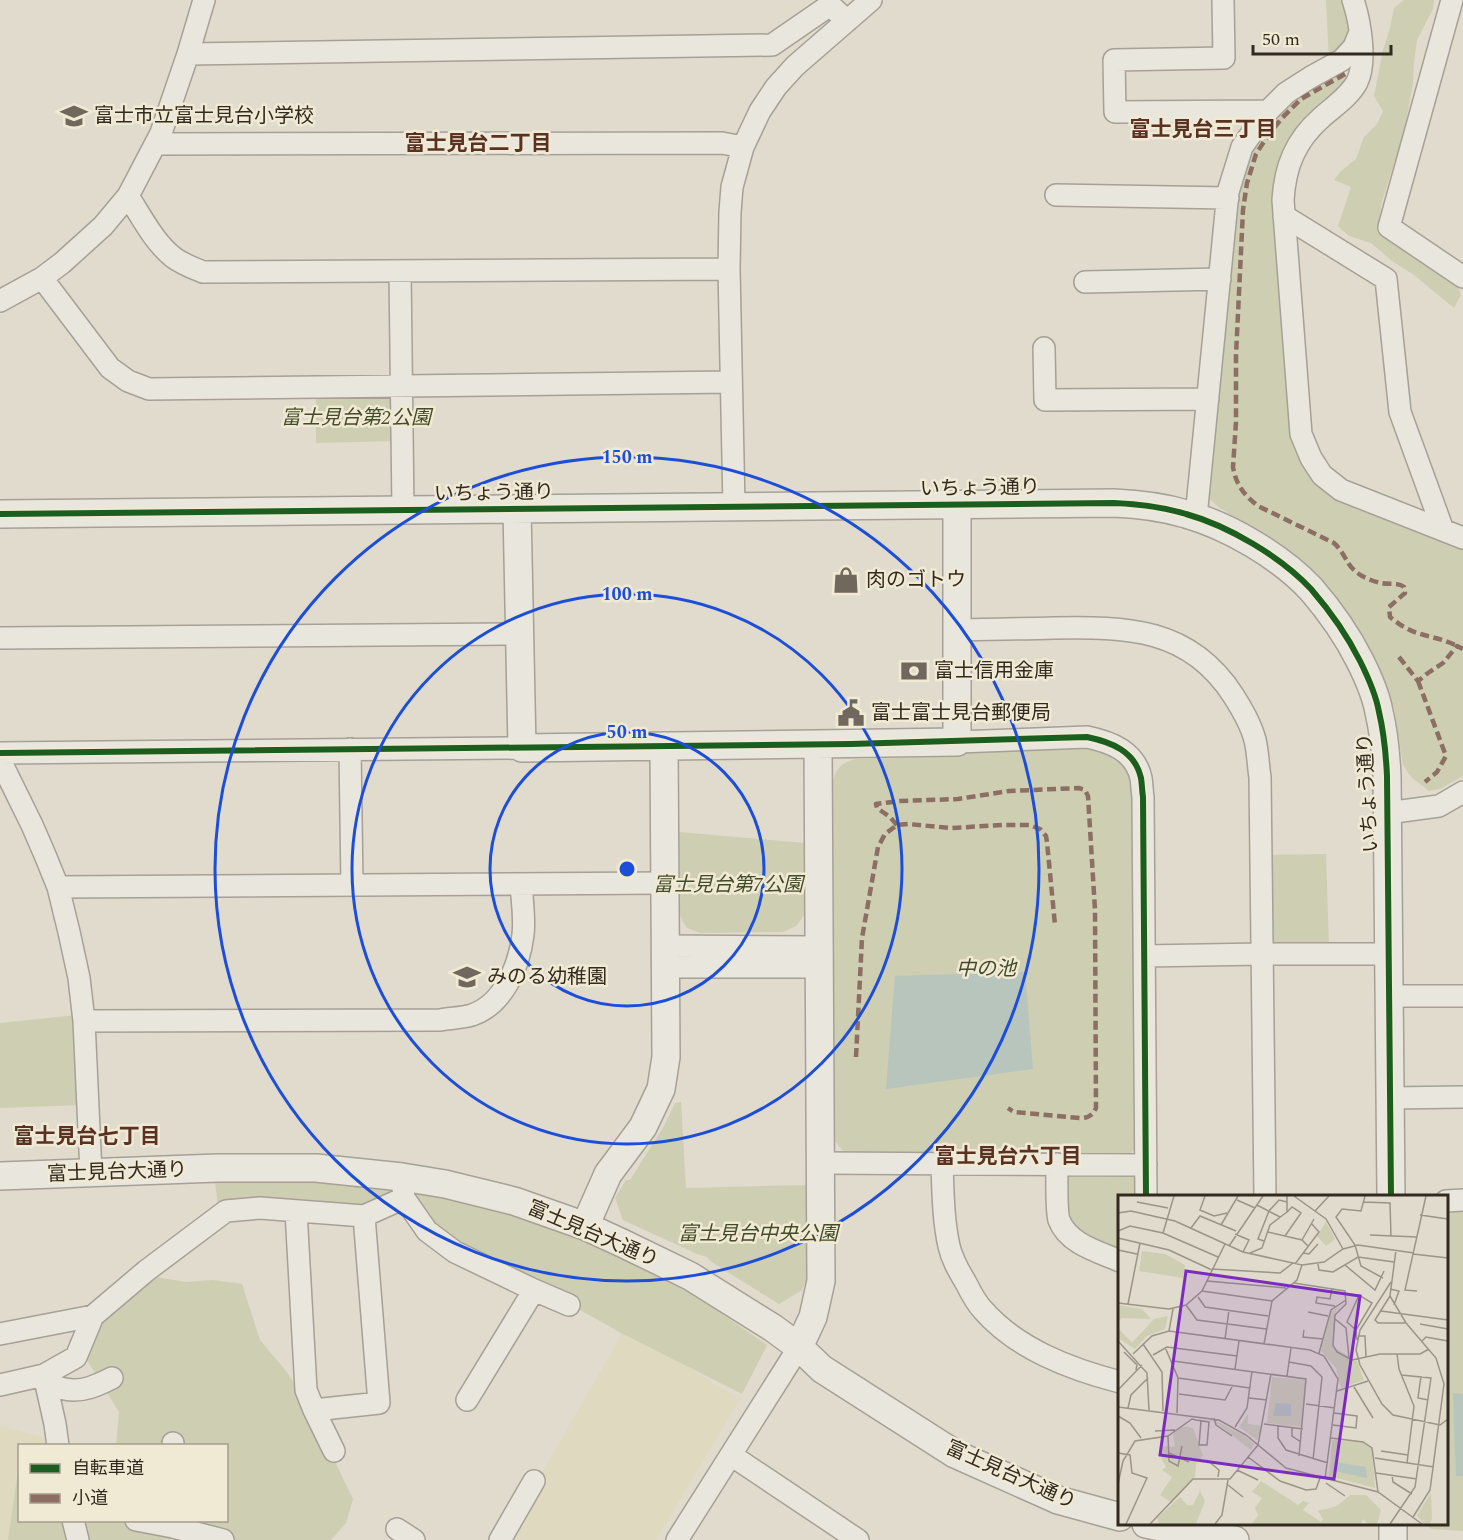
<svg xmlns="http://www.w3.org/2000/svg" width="1463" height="1540" font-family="Spectral,'Noto Sans JP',serif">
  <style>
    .farmland { fill: #ded9bf }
    .green { fill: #cdceb2 }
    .water { fill: #b7c5bd }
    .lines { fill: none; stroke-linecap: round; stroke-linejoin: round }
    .minor-casing { stroke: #a6a096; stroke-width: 24 }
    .tertiary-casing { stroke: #a6a096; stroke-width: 30 }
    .minor { stroke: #e9e6dd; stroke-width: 21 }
    .tertiary { stroke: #e9e6dd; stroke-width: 27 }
    .quiet { stroke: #8d6e63; stroke-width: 4.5; stroke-dasharray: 9 4.5; stroke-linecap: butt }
    .cycleway-casing { stroke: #f0e9d4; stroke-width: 10 }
    .cycleway { stroke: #1b5e20; stroke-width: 6 }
    .ring { fill: none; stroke: #1d4ed8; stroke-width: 3 }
    .labels { text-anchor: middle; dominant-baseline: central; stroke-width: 5; stroke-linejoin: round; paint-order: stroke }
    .poi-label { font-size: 20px; fill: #332a1f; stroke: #f0e9d4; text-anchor: start }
    .park-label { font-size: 20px; font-style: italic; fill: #424c29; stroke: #f0e9d4 }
    .street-label { font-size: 20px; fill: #332a1f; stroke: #f0e9d4 }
    .neighbourhood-label { font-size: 21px; font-weight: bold; fill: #5a3224; stroke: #f0e9d4 }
    .inset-road { fill: none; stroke: #9b9487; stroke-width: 1.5 }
    .view { fill: #7b2cbf; fill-opacity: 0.15; stroke: #7b2cbf; stroke-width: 3 }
    .inset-edge { fill: none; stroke: #332a1f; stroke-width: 3 }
    .centre { fill: #1d4ed8; stroke: #f0e9d4; stroke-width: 3 }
    .ring-label { font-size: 18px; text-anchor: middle; font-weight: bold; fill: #1d4ed8; stroke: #f0e9d4; stroke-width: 5; stroke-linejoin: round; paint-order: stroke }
  </style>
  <rect width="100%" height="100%" fill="#e0dbcd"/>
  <path class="farmland" d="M625,1329L740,1399L656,1540H503Z
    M0,1426L50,1439L42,1445L20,1446L19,1464L8,1540H0Z"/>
  <path class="green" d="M1326,0H1345L1353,22L1345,45L1329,60Z
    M1404,0H1434L1433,9L1417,40L1414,63L1413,83L1404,133L1381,204L1379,228L1390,242L1455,279L1461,295L1454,308L1414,275L1392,261L1371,243L1349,236L1338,226L1351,187L1334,180L1341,171L1356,159L1364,137L1377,124L1383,111L1374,96L1383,50L1390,28L1394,8Z
    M1342,70L1347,77V81L1287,150L1309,472L1463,546V776L1440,789L1429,791L1411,777L1403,765L1394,708L1379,669L1355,624L1321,580L1284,547L1220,508L1207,497L1234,193L1251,142L1292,98Z
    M385,394L395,401L396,441L316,443V395Z
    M1080,744L1117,754L1133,776L1139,1144L1127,1157H848L834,1140L833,781C835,769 844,761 856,759L955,757L958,750Z
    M679,832L805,843V914L796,926L783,932L700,933L687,928L683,922L680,915Z
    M1326,854L1329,946L1280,948L1270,937L1268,855Z
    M77,1015L82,1105L0,1108V1023Z
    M681,1102L686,1188L807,1185L806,1280L802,1290L779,1304L710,1261L707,1257L697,1254L623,1220L615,1198L626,1180H630L664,1126L675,1103Z
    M1128,1171L1139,1183V1196H1120L1119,1253L1077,1233L1067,1221L1065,1180L1075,1172Z
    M215,1181L385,1182L447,1194L536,1221L615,1254L678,1283L767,1345L742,1394L623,1334L433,1228L404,1198L357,1216L219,1217Z
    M1463,1208V1531L1432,1529L1423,1524H1446L1447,1209Z
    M149,1276L186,1282L213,1280L242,1284L260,1340L286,1371L304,1398L353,1499L346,1523L331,1540H73L63,1534L71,1540H8L19,1464L20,1520H226V1446L116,1445L119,1412L85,1357L88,1328Z"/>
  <path class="water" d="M1025,972L1033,1069L886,1089L895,976Z
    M1453,1393L1463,1394V1476H1456Z"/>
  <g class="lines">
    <defs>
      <path id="minor" d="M1223,0L1224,58L1114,60L1115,112L1267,111
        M1353,0C1360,21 1367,62 1357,82C1349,97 1333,107 1321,118C1295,141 1285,167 1283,200L1301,434L1311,458L1322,475L1341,490L1463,538
        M1452,0L1389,227L1463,277
        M188,54L772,45L830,5L847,21
        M156,144L722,143L743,147
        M1056,195L1228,198
        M128,196C141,216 154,242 173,257C182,264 193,268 203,272L729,269
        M1284,216L1386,279L1400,412L1443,530
        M400,271L403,510
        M42,278L110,368L128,381L149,389L731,382
        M1085,282L1220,279
        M0,301L42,278L62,263L103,226L128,196L161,133L188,54L204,0
        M1044,348L1045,400L1208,399
        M734,507L729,269L730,212L732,187L743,147L760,111L776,87L795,66L871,0
        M1196,517L1228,192L1242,147L1265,114L1286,93L1311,77L1342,60L1354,47L1360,32
        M957,630C989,629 1022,629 1054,628C1126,627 1189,627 1233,695C1242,709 1251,724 1255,740C1258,752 1258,765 1260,777L1265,1196
        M0,638L520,634
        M957,742L1087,737C1111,742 1135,751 1141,778C1142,784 1142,791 1143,797L1146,1196
        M350,749L352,885
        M0,753L522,748
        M0,760L32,825L45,855L58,887L69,932L79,978L84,1021L91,1173
        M1387,813L1439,806L1463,792
        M58,887L665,883
        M665,946L819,947
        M1144,956L1262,954H1388
        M665,967H819
        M1389,996H1463
        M84,1021L440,1020C450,1018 462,1018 472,1015C504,1004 519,966 523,935C525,919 522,900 521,884
        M1390,1098L1463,1097
        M821,1163L1146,1165
        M942,1164C943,1191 943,1219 949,1246C952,1260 959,1271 966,1283C971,1293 976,1303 983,1310C1017,1349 1070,1369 1120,1382
        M1057,1164C1057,1177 1056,1210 1059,1220C1068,1244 1099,1252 1120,1261
        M402,1177L404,1198L427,1231L455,1252L534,1290L569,1305
        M1446,1201L1463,1200
        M364,1216L404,1198
        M0,1334L93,1316
        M44,1375L55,1424L58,1446
        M46,1384C52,1385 59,1388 65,1389C82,1393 98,1385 112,1378
        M0,1385L44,1375L76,1357L93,1316L146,1271L226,1211L260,1208L364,1216L379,1403L314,1410L306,1390L296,1211
        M467,1400L534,1290
        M314,1410L334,1451
        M173,1443V1446
        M731,1455L858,1540
        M73,1520L78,1540
        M136,1520L173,1527L223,1540
        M397,1529L414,1540
        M500,1540L534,1481
        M677,1540L799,1347"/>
      <path id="tertiary" d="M517,509L522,748L957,742V505
        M0,514L1114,503C1138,504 1163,507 1186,514C1229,526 1281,557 1311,589C1330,611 1347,635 1360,661C1368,677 1376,695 1379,712C1384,733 1386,755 1387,776L1391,1196
        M0,1176L218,1168H316L402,1177L445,1184L514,1201L585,1226L622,1243L690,1276L773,1328L799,1347L822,1369L955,1454L1058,1500L1120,1517
        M585,1226L608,1174L643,1127L661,1089L666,1057L664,746
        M799,1347L813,1317L821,1281L818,745
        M1146,1524L1194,1534L1235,1540
        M1393,1524V1540"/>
    </defs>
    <use href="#minor" class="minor-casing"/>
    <use href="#tertiary" class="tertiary-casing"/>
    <use href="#minor" class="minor"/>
    <use href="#tertiary" class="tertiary"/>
    <path class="quiet" d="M1345,74L1301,99L1282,118L1269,134L1256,154L1247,183L1243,210L1236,355V422L1233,467C1236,485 1244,495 1258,506L1334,543C1347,555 1345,566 1362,576C1368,579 1375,582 1381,583C1389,585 1398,582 1404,587L1405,593L1389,607L1390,617C1395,621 1400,625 1406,628C1422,637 1441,637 1457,646
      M1399,657L1418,681L1428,673L1443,663L1457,646L1463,649
      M1418,681L1446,756L1437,772L1425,782
      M897,825L890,817L877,808L876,804L900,801L958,799L1009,791L1079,788L1085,790L1088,796L1095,910L1096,1108C1092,1116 1088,1118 1080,1118L1014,1112L1008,1108
      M856,1057L862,938L878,847L885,834L897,825L908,824L951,828L1003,825H1029L1040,829L1046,836L1047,842L1055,925"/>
    <defs>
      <path id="cycleway" d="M0,514L1114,503C1138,504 1163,507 1186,514C1229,526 1281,557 1311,589C1330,611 1347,635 1360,661C1368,677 1376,695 1379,712C1384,733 1386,755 1387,776L1391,1196
        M0,753L851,744L1087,737C1111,742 1135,751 1141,778C1142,784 1142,791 1143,797L1146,1196"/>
    </defs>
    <use href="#cycleway" class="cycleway-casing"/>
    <use href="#cycleway" class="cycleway"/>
  </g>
  <g class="ring">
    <circle cx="627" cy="869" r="137"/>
    <circle cx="627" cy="869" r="275"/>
    <circle cx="627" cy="869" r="412"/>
  </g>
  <defs>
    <symbol id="school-bare" viewBox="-9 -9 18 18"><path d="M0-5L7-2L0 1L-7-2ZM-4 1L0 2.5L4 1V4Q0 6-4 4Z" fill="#70685c" stroke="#f0e9d4" stroke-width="2.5" paint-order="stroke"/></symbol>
    <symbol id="shop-bare" viewBox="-9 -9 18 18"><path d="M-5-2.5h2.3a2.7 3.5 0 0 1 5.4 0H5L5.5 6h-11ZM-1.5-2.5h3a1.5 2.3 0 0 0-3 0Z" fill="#70685c" stroke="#f0e9d4" stroke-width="2.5" paint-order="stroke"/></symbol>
    <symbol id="bank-bare" viewBox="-9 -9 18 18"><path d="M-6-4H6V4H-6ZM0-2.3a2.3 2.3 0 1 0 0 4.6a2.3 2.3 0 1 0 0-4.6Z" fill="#70685c" stroke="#f0e9d4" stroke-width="2.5" paint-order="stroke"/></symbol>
    <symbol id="civic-bare" viewBox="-9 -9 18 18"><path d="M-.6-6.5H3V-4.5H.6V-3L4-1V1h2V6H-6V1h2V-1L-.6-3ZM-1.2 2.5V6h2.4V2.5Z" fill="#70685c" stroke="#f0e9d4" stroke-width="2.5" paint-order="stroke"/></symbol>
  </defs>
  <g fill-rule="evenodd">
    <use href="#school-bare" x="55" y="97" width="38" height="38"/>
    <use href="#shop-bare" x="827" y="561" width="38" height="38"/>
    <use href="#bank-bare" x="895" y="652" width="38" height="38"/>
    <use href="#civic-bare" x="832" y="694" width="38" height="38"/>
    <use href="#school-bare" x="448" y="958" width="38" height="38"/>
  </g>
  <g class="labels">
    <g class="poi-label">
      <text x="94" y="116">富士市立富士見台小学校</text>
      <text x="866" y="580">肉のゴトウ</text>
      <text x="934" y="671">富士信用金庫</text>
      <text x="871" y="713">富士富士見台郵便局</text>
      <text x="487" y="977">みのる幼稚園</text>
    </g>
    <g class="park-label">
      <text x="356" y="418">富士見台第2公園</text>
      <text x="728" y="885">富士見台第7公園</text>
      <text x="986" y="969">中の池</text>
      <text x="758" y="1234">富士見台中央公園</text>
    </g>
    <g class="street-label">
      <text transform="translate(980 488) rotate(-1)">いちょう通り</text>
      <text transform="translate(494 493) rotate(-1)">いちょう通り</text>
      <text transform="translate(1368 793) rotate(-93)">いちょう通り</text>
      <text transform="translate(117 1172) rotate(-2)">富士見台大通り</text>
      <text transform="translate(593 1234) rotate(23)">富士見台大通り</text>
      <text transform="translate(1011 1475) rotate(24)">富士見台大通り</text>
    </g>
    <g class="neighbourhood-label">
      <text x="1203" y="130">富士見台三丁目</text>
      <text x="478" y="144">富士見台二丁目</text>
      <text x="87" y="1137">富士見台七丁目</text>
      <text x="1008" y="1157">富士見台六丁目</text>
    </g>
  </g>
  <g transform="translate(1118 1195)">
    <rect width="330" height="330" fill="#e0dbcd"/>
    <path d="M208,27L217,44L208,51L199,41ZM24,56L47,59L67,70L65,83L21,76ZM227,108L218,116L215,152L239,166L246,185L223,193L218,173L203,156L213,117ZM0,110L24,114L33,124L4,123L0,127ZM50,121L47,134L29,141L17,154L0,143V133L14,148L36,124ZM154,182L188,185L184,232L149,228ZM130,219V229L144,231L139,245L121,232ZM94,224L127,241L136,249L133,255L96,226L90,227ZM64,231L75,233L85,261L78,268L77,282L54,308L42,300L54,282L44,275L48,272L42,261L45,251L57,252L55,239ZM214,245L244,247L254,254L257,293L211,281ZM143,286L180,310L185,306L191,308L185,315L203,327L205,324L200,316L219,311L232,300H248L263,315L259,329H250L245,324L243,329H134L140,320L137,313L144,303L134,297ZM82,296L87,306L78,329H41L39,323L62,302L69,310H75ZM313,298L314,324L312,329H306L299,320Z" fill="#cdceb2"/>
    <path d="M158,208L173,209V221H155ZM217,267L248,272L249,283L216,276Z" fill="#b7c5bd"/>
    <path class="inset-road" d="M87,1L82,15L96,21L109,18M176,1L208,24L225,54M247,1L243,16L224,14L218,22L237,50L243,71L265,83M119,5L137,13M19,7L50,13M245,7L272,8L273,42M139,10L162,22M197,16L211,1M0,18L13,16L57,26L125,57L184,70L206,67L225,54L240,50L296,58M302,20L330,24M103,30L120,1M73,33L82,21L118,36M0,36L12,31L45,38L100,62M150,37L184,45L190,51M45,38L56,1M117,39L131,45L125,57M252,40L299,42M167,41L183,18L174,12L169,17M0,43L51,55L94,75M184,45L196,24M146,46L140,44L151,16L161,5L169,7M111,51L145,1M0,55L19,59M278,55L272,101L288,128L318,163L326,189L312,295L295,322M132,58L144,53L152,30L169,17V1M185,58L191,59L200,49M295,59L330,63M177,69L201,37L193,28M200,69L201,75L215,77L240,62L276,67M227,70L257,95L266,76M94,74L162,78L175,68M89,86L168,93M273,87L242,135L238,155L242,170L264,209L275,220L322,230L330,224M176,88L227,96L228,109L217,120L215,150L219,157L234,165L262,159H302L311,154M214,93L212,104L199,102L198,108L217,111M272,94L281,96L276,110M84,96L154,106M299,96L287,95L308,1M272,101L257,125L260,128H288M80,102L87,112L150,121M0,108L51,114L68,110L84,96L107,49M10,109L22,48M68,110L79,125L148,134M263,116L330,125M190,117L210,121M217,124L228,133L231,163M302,129L330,134M186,135L185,142L205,144M238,135L229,127L241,100L254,108L238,135L239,145M51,136L55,114M240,141H247L248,162M107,144L111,115M0,146L29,178L31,215M304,146L308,142L330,146M25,149L44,177L45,216M146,149L154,106L179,85L184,70M47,152L60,183L59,218M6,157L19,170L18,175M201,158L213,115L228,105M15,159L34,141L51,136L192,155L206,161L220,184L207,284M279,159L281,174L296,211L289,268M35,160L49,152L119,161M55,166L188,184L181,261M171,167L193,171L204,182L195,265M117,174L121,146M169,181L173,153M303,181L300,203L310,205M60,183L132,193M236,192L255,223M0,195L24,170M219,196L250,186M61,199L107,205L115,190M131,203L149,205M188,209L217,213M0,212L101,225L128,240L168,273L260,297L304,329M10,213L13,200L30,183M0,221L12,228L23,243M96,223L98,230L114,241M146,229L185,234M215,230L238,233L239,221L216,218M160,231V243L168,255L210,268M117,232L129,213L134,176M174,233V241L183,247M37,236L57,235M50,241L51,266L60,271L64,251M213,243L245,247L254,253L260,297M263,256L290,260M0,258L12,260L14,278L29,283L8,329M51,258L71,267M130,262L162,286L188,295L198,294L202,283M257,263L316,272M89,265L101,275L100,282M119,275L140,285M258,278L299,284M274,280L275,287L294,299M208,288L227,301M0,289L5,266L17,246L50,241L74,224L78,225L91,227L89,250H81L83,226M110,290L125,302M32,329L75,284H112L140,250L153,179M97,329L104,320L110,285M272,329L297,292L313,183L283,180"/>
    <path class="view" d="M68,76L242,101L216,284L42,260Z"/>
    <rect width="330" height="330" class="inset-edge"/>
  </g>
  <circle cx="627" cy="869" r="9" class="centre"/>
  <g class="ring-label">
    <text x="627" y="463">150 m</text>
    <text x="627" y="600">100 m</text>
    <text x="627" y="738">50 m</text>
  </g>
  <rect x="18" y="1444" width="210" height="78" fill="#f0e9d4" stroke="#a49d8c" stroke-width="1.5"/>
  <rect x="30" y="1464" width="30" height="9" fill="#1b5e20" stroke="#a49d8c" stroke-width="1.5"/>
  <text x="72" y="1474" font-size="18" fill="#332a1f">自転車道</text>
  <rect x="30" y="1494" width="30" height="9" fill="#8d6e63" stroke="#a49d8c" stroke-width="1.5"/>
  <text x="72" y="1504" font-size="18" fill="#332a1f">小道</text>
  <path d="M1253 45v9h138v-9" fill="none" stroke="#332a1f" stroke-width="3"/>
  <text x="1262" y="45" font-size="18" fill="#332a1f" stroke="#f0e9d4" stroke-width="4.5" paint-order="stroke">50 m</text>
</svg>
